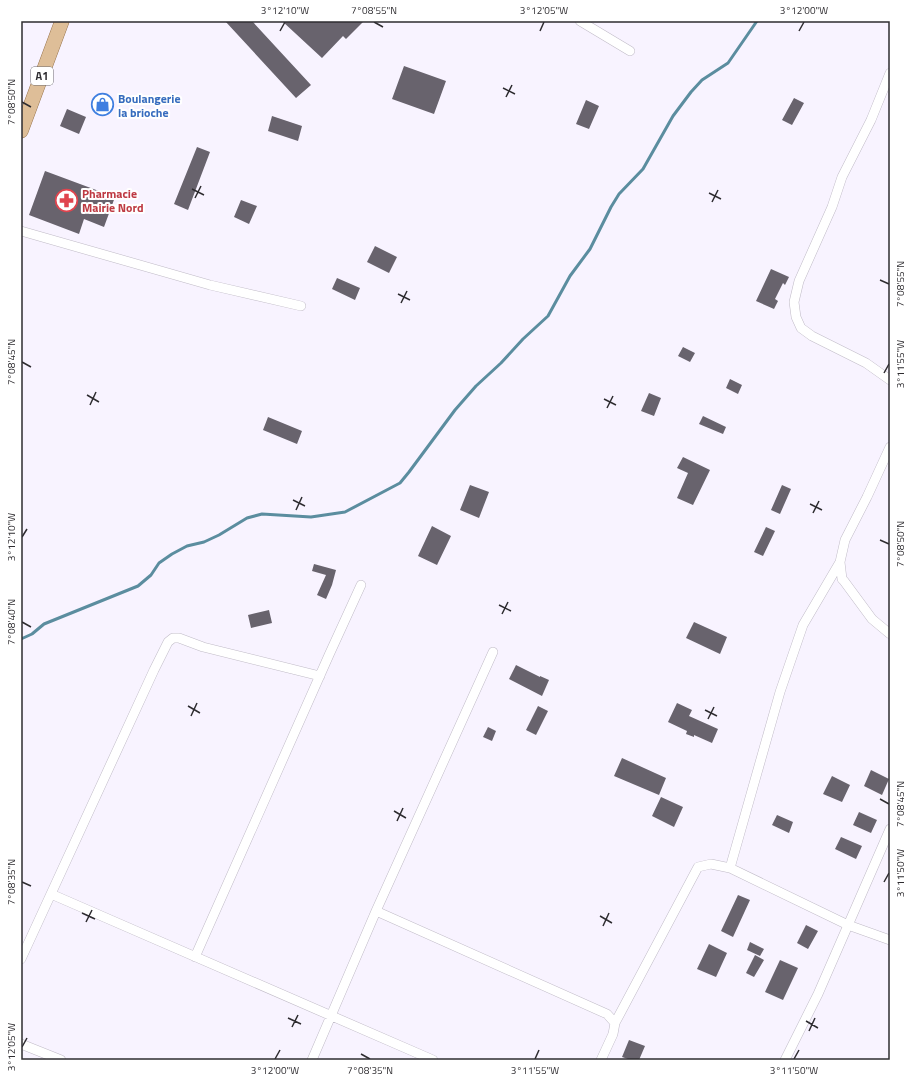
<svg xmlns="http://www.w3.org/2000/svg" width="911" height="1081" font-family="'Titillium Web',sans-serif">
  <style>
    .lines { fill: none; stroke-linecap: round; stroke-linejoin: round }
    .stream { stroke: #5b8d9f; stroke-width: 3 }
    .building { fill: #68636d }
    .minor-casing { stroke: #c0bbc7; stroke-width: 10 }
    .primary-casing { stroke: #926e47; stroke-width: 15 }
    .minor { stroke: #fff; stroke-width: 9 }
    .primary { stroke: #debe98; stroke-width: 14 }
    .ticks { fill: none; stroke: #2e2c30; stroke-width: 1.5 }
    .labels { text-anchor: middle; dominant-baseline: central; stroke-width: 4; stroke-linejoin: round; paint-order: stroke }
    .shield { fill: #fff; stroke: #6d6b6e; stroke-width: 1 }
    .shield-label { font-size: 11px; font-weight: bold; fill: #2e2c30 }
    .shop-label { font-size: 12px; font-weight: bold; fill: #366cbe; stroke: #fff; text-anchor: start }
    .health-label { font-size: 12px; font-weight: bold; fill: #be3a42; stroke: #fff; text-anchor: start }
    .neatline { fill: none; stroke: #2e2c30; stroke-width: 1.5 }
    .ticks-label { font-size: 10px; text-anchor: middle; fill: #2e2c30 }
  </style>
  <rect width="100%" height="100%" fill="#f8f3ff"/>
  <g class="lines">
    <path class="stream" d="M21,639L32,634L44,624L138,586L151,575L159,563L172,554L187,546L204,542L219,535L247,518L262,514L311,517L345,512L400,483L409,472L455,410L476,386L501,363L523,339L548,316L570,276L590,249L611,207L619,194L643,169L673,116L691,92L702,80L728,63L757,21"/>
  </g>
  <path class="building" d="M225,21H252L311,85L296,98Z
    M282,21H364L346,39L343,36L322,58Z
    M404,66L446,81L434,114L392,99Z
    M794,98L804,103L792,125L782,120Z
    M586,100L599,106L589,129L576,124Z
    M67,109L86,117L79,134L60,126Z
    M272,116L302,126L298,141L268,131Z
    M197,147L210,152L188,210L174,204Z
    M45,171L115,197L104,227L84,219L79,234L29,215Z
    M241,200L257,206L249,224L234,217Z
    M375,246L397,257L389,273L367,262Z
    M771,269L789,277L785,285L783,283L775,299L778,301L774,309L756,301Z
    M337,278L360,288L355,300L332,289Z
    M683,347L695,353L690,362L678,356Z
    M730,379L742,385L738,394L726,388Z
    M649,393L661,398L654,416L641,411Z
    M703,416L726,427L723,434L699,424Z
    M268,417L302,431L297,444L263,430Z
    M683,457L710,470L693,505L677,498L688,473L677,468Z
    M470,485L489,492L479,518L460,510Z
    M782,485L791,489L780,514L771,510Z
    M432,526L451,536L437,565L418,556Z
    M766,527L775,531L763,556L754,552Z
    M314,564L336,570L332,585L326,599L317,595L326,575L312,571Z
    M269,610L272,623L251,628L248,615Z
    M694,622L727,637L720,654L686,638Z
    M516,665L540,677V676L549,680L542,696L509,679Z
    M677,703L692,710L689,716L718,729L712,743L694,735V737L686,734L687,731L668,722Z
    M538,706L548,711L536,735L526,730Z
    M488,727L496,731L492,741L483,737Z
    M622,758L666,778L659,795L614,776Z
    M871,770L889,779L882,795L864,786Z
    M832,776L850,785L842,802L823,794Z
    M661,797L683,807L674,827L652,816Z
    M859,812L877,820L871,833L853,825Z
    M777,815L793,822L789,833L772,825Z
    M841,837L862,846L856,859L835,849Z
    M738,895L750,900L733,937L721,931Z
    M806,925L818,931L808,949L797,943Z
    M750,942L764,949L760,956L747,950Z
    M709,944L727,953L716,977L697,969Z
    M755,955L764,960L754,977L746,973Z
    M780,960L798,968L783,1000L765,992Z
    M629,1040L645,1046L639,1060H631L622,1057Z"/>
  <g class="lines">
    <defs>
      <path id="minor" d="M580,21L630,51
        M890,73L871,120L842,177L832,207L799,281L794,302L796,317L801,328L812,336L866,363L890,380
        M21,231L210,285L301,306
        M890,447L867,497L845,540L840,562L842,579L844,581L872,619L890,634
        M730,868L780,692L803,625L840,562
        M51,894L433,1060
        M376,911L607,1014L615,1023L613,1034L601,1060
        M195,957L329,655L361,585
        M21,959L154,670L168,642L173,638H179L203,647L320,676
        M615,1023L698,867L711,864L730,868L848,925L890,940
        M21,1044L61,1060
        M312,1060L376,911L493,652
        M785,1060L818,994L890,829"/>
      <path id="primary" d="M21,131L62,21"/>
    </defs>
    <use href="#minor" class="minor-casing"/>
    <use href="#primary" class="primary-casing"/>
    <use href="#minor" class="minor"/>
    <use href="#primary" class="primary"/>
  </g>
  <path class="ticks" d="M374,22L383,27M280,31L285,22M540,31L544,22M799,31L804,22M503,88L515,94M506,97L512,85M22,102L31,107M192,189L204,195M709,193L721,199M195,198L201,186M712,202L718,190M880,280L889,284M398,294L410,300M401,303L407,291M22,362L31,367M884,373L889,364M87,395L99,402M604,399L616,405M90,405L96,392M607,408L613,396M293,500L305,506M810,504L822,510M296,510L302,497M813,513L819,501M22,537L27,529M880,540L889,544M499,605L511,611M502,614L508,602M22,622L31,627M188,706L200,713M705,710L717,716M191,716L197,703M708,719L714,707M880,799L889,804M394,811L406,818M397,821L403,808M22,882L31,886M884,882L889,873M82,913L95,919M600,916L612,923M86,922L92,910M603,926L609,913M288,1018L301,1024M806,1021L818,1028M292,1027L298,1015M809,1031L815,1018M22,1047L27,1038M361,1054L370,1059M275,1059L280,1050M535,1059L539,1050M794,1059L799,1050"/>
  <defs>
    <symbol id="shop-ring" viewBox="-11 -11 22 22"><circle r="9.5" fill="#fff" stroke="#3f7fe0" stroke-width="1.5"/><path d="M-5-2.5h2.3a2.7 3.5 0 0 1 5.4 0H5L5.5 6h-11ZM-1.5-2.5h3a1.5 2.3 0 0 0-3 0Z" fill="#3f7fe0"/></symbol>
    <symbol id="pharmacy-ring" viewBox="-11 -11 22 22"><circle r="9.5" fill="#fff" stroke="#e0444e" stroke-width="1.5"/><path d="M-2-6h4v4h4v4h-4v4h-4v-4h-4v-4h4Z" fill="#e0444e"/></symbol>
  </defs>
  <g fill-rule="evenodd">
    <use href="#shop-ring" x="90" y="92" width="25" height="25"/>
    <use href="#pharmacy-ring" x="54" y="188" width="25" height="25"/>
  </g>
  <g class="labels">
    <rect class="shield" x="31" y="67" width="22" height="18" rx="3"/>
    <g class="shield-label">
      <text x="42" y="76">A1</text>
    </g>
    <g class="shop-label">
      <text x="118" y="98">Boulangerie<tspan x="118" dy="14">la brioche</tspan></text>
    </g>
    <g class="health-label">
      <text x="82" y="193">Pharmacie<tspan x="82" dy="14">Mairie Nord</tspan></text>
    </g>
  </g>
  <rect width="911" height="1081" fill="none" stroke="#ffffff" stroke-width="44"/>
  <rect x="22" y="22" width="867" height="1037" class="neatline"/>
  <g class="ticks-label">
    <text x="285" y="14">3°12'10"W</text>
    <text x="374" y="14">7°08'55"N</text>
    <text x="544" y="14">3°12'05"W</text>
    <text x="804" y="14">3°12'00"W</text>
    <text transform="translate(11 102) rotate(-90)" y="4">7°08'50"N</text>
    <text transform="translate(900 284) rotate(-90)" y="4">7°08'55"N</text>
    <text transform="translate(11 362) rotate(-90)" y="4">7°08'45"N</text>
    <text transform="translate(900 364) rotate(-90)" y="4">3°11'55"W</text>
    <text transform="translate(11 537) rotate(-90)" y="4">3°12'10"W</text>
    <text transform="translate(900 544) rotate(-90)" y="4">7°08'50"N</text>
    <text transform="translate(11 622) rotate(-90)" y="4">7°08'40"N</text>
    <text transform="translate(900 804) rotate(-90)" y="4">7°08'45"N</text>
    <text transform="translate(900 873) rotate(-90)" y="4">3°11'50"W</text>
    <text transform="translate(11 882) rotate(-90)" y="4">7°08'35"N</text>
    <text transform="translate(11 1047) rotate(-90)" y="4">3°12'05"W</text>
    <text x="275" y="1074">3°12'00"W</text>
    <text x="370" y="1074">7°08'35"N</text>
    <text x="535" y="1074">3°11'55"W</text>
    <text x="794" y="1074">3°11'50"W</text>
  </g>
</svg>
